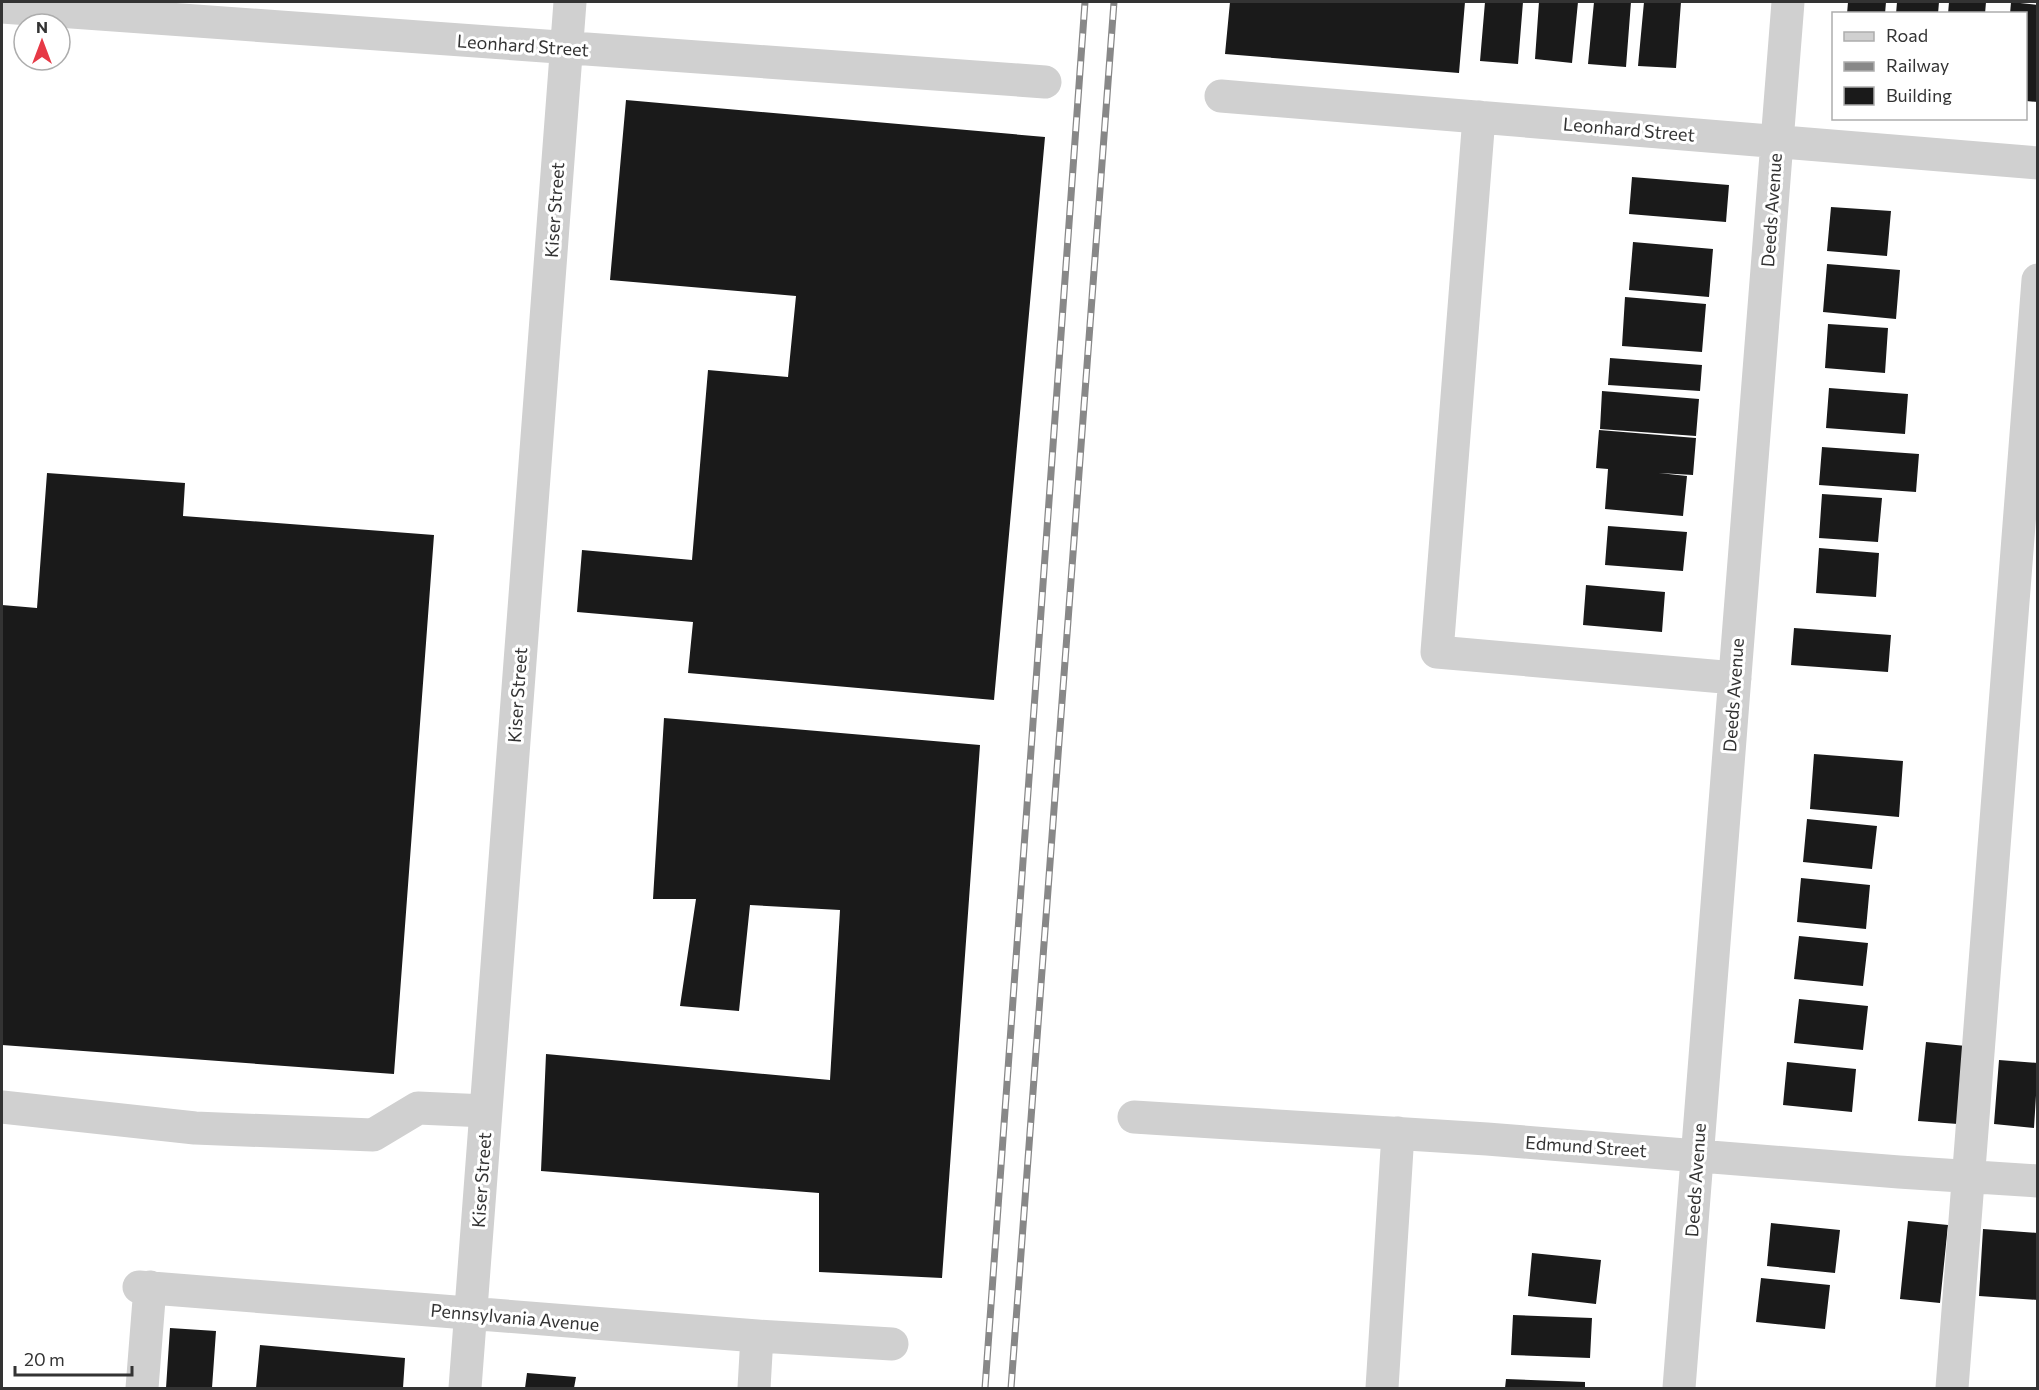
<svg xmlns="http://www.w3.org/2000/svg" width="2039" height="1390" font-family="Commissioner,sans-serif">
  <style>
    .building { fill: #1a1a1a }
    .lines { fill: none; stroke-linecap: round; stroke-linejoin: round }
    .minor { stroke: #d0d0d0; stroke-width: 33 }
    .rail-casing { stroke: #888; stroke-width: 7 }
    .rail { stroke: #fff; stroke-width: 4.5; stroke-dasharray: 14; stroke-linecap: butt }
    .labels { text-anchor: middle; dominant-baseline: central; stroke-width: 6; stroke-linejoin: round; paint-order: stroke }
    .street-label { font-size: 18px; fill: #333; stroke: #fff }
  </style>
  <rect width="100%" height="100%" fill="#fff"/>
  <path class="building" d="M1230,2H1465L1459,73L1225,54Z
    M1485,2H1523L1518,64L1480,61Z
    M1539,2H1578L1572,63L1535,59Z
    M1594,2H1631L1626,67L1588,64Z
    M1644,2H1681L1676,68L1638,66Z
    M1848,2H1886L1885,14H1847Z
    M1897,2H1939L1938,14H1896Z
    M1949,2H1986L1985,14H1948Z
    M2011,2L2038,5V102L2026,101V14H2010Z
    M626,100L1045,137L994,700L688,673L693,622L577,612L582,550L692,560L708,370L788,377L796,296L610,280Z
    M1632,177L1729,185L1726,222L1629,214Z
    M1831,207L1891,211L1887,256L1827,251Z
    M1633,242L1713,249L1709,297L1629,290Z
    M1827,264L1900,270L1896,319L1823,312Z
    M1625,297L1706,304L1702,352L1622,346Z
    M1828,324L1888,328L1885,373L1825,368Z
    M1610,358L1702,365L1700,391L1608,385Z
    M1829,388L1908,394L1905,434L1826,428Z
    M1602,391L1699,399L1696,436L1600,429Z
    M1599,430L1696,438L1693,475L1659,473L1687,476L1683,516L1605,509L1608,469L1596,468Z
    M1822,447L1919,454L1916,492L1819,485Z
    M47,473L185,483L183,516L434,535L394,1074L2,1045V605L37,608Z
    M1822,494L1882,498L1878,542L1819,538Z
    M1608,526L1687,532L1683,571L1605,565Z
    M1819,548L1879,553L1876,597L1816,593Z
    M1586,585L1665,592L1662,632L1583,625Z
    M1794,628L1891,635L1888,672L1791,665Z
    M664,718L980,745L942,1278L819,1272V1193L541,1171L546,1054L830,1080L840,910L750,905L739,1011L680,1006L696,899H653Z
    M1814,754L1903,761L1899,817L1810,809Z
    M1807,819L1877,826L1872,869L1803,862Z
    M1801,878L1870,885L1866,929L1797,922Z
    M1799,936L1868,943L1863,986L1794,979Z
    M1799,999L1868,1006L1863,1050L1794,1043Z
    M1926,1042L1966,1046L1958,1124L1918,1121Z
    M1999,1060L2038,1063L2034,1128L1994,1124Z
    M1787,1062L1856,1069L1852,1112L1783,1105Z
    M1908,1221L1948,1225L1940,1303L1900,1299Z
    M1771,1223L1840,1230L1835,1273L1767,1266Z
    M1983,1229L2038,1233V1300L1979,1296Z
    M1532,1253L1601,1260L1596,1304L1528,1296Z
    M1761,1278L1830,1285L1825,1329L1756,1322Z
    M1513,1315L1592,1318L1590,1358L1511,1355Z
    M170,1328L216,1331L212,1388H166Z
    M260,1345L405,1358L403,1388H256Z
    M527,1373L576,1377L574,1388H525Z
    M1506,1379L1585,1382V1388H1505Z"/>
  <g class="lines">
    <path class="minor" d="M2,7L1045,82
      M1221,96L2038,163
      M1479,117L1437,652L1735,678
      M2,1107L195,1128L373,1135L418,1108L486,1111
      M1134,1117L1487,1139L1899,1172L2038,1181
      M139,1287L757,1336L892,1344
      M142,1388L150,1287
      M465,1388L570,2
      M754,1388L757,1336
      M1382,1388L1398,1133
      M1679,1388L1788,2
      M1952,1388L2038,280"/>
    <defs>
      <path id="rail" d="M985,1388L1085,2
        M1011,1388L1114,2"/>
    </defs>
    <use href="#rail" class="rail-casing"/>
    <use href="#rail" class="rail"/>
  </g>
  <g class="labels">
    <g class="street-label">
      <text transform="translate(523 45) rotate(4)">Leonhard Street</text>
      <text transform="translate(1629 129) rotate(5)">Leonhard Street</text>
      <text transform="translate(554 210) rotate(-86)">Kiser Street</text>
      <text transform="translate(1771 210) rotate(-86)">Deeds Avenue</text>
      <text transform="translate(517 695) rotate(-86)">Kiser Street</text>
      <text transform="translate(1733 695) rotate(-86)">Deeds Avenue</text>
      <text transform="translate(1586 1146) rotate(4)">Edmund Street</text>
      <text transform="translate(481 1180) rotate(-86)">Kiser Street</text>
      <text transform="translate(1695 1180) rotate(-86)">Deeds Avenue</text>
      <text transform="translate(515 1317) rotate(5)">Pennsylvania Avenue</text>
    </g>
  </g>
  <rect width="2039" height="1390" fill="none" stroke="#333333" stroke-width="6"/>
  <rect x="1832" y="12" width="195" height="108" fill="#ffffff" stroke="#adadad" stroke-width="1.5"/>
  <rect x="1844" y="32" width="30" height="9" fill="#d0d0d0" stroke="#adadad" stroke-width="1.5"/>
  <text x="1886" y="42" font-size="18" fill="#333333">Road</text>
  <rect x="1844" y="62" width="30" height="9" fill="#888888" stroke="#adadad" stroke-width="1.5"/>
  <text x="1886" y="72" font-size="18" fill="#333333">Railway</text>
  <rect x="1844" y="87" width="30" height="18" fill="#1a1a1a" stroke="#adadad" stroke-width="1.5"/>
  <text x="1886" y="102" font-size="18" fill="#333333">Building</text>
  <g transform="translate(42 42)"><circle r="28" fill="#ffffff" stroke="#adadad" stroke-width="1.5"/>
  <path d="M0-4.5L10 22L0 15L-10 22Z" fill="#e63946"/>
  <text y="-9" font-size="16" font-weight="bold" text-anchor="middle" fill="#333333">N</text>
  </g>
  <path d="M15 1366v9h117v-9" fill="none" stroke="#333333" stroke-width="3"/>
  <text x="24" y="1366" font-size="18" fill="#333333" stroke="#ffffff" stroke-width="4.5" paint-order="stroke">20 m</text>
</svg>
